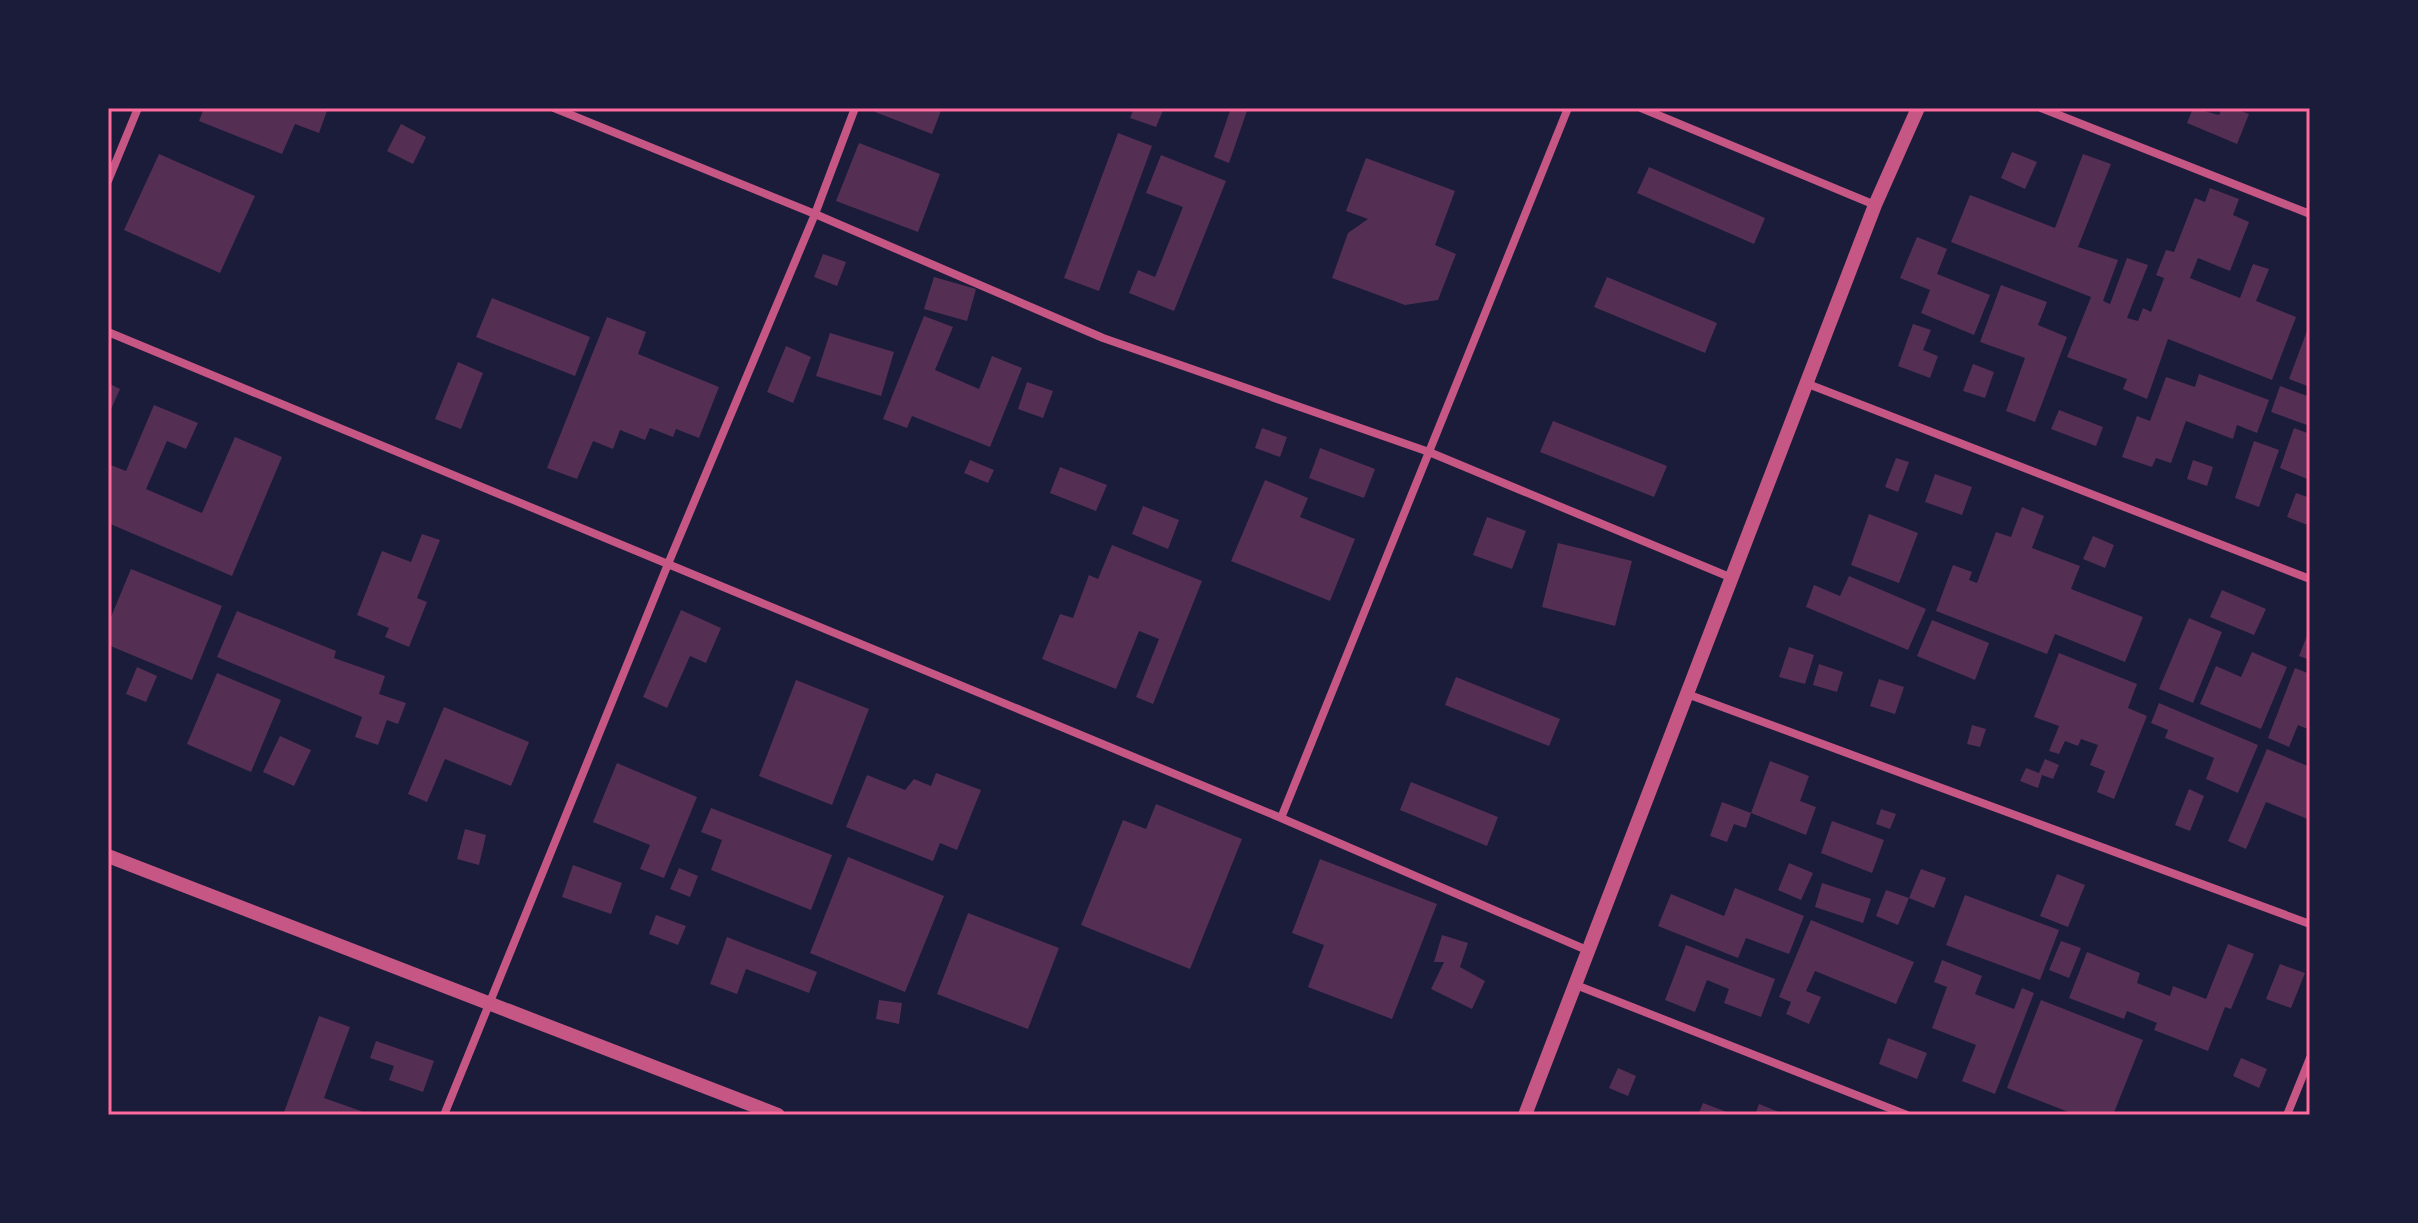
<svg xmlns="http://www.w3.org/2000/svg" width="2418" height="1223" font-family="'Alegreya Sans',sans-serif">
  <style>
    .building { fill: #542f53 }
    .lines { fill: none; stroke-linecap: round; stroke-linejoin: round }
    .minor { stroke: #c65784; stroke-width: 8 }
    .tertiary { stroke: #c65784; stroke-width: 14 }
    .neatline { fill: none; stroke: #ff6b9d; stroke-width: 3 }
  </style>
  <rect width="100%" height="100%" fill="#1b1b3a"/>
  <path class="building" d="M204,108H328L319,133L295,124L282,154L199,121Z
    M877,108H942L932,134L875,112Z
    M1134,108H1164L1156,127L1130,118Z
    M1231,108H1248L1229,163L1214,157Z
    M2193,108L2219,115L2222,108H2233L2249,114L2237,144L2187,123Z
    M401,124L426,137L413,164L387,151Z
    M1118,133L1152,146L1099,291L1064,278Z
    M859,143L940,174L918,232L836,201Z
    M2012,152L2037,162L2025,189L2001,178Z
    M159,154L255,196L220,273L124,230Z
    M2083,154L2111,164L2078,247L2118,260L2103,301L2110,304L2127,258L2148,265L2127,318L2138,321L2143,308L2151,312L2164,278L2156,275L2166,250L2174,252L2195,198L2205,202L2210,188L2239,199L2233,215L2249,222L2230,271L2198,258L2190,278L2240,298L2253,264L2269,269L2256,301L2296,317L2272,380L2168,339L2147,399L2123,389L2127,379L2067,357L2091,297L1951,242L1970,195L2055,228Z
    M1161,155L1226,181L1174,311L1129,293L1138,270L1155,277L1183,207L1146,193Z
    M1366,158L1455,191L1435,245L1456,254L1438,300L1405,305L1332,278L1348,233L1368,219L1346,211Z
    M1649,167L1765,218L1754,244L1637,193Z
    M1917,237L1947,249L1937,274L1990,295L1974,335L1921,313L1930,290L1900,278Z
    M823,254L846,262L837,286L814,277Z
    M934,277L976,289L967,321L924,309Z
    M1607,277L1717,323L1705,353L1594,307Z
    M2001,285L2047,302L2038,325L2067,337L2035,422L2006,411L2025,358L1980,342Z
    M492,298L590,337L575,376L476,337Z
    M924,316L953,327L935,370L979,389L992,356L1022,368L990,447L912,416L907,428L883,419Z
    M607,317L646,332L638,354L719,387L699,438L676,429L673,437L650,428L645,440L620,430L613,449L593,441L577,479L547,468Z
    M2310,323V387L2289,379Z
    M1913,324L1931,330L1923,350L1938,356L1930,378L1898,366Z
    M830,333L894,352L881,396L816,376Z
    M786,346L811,357L793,403L767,392Z
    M458,362L483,373L461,429L435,419Z
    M1973,364L1994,372L1985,398L1963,391Z
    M2199,374L2269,400L2257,433L2237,425L2233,439L2186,421L2171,463L2156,458L2152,467L2122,457L2137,416L2150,421L2166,377L2195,387Z
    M1027,382L1053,391L1043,418L1018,409Z
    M108,383L120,389L108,416Z
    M2280,386L2310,397V426L2271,412Z
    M154,405L198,423L186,449L167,441L146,489L202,513L235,437L282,457L232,576L108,523V464L126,471Z
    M2059,410L2103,427L2096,446L2051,429Z
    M1553,421L1667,466L1654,497L1540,452Z
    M1262,428L1287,437L1280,457L1255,448Z
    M2294,428L2310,434V480L2280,468Z
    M2254,441L2279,450L2259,507L2235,498Z
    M1320,448L1375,469L1364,498L1309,478Z
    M1896,458L1909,462L1898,492L1885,487Z
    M970,460L994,470L988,483L964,473Z
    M2193,460L2213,467L2207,486L2187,479Z
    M1060,467L1107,485L1096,511L1050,493Z
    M1935,474L1972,487L1962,515L1925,502Z
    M1265,480L1308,498L1300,517L1355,539L1330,601L1231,561Z
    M2296,493L2310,498V526L2287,517Z
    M1143,506L1179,520L1168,549L1132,534Z
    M2022,507L2044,516L2032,548L2080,566L2071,589L2143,617L2125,662L2055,634L2047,654L1936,611L1953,565L1972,572L1969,580L1977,583L1996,532L2011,537Z
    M1869,514L1918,533L1899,583L1851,565Z
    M1487,517L1526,531L1512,569L1473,555Z
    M422,534L440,540L417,598L427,602L409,647L385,637L389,628L357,615L382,551L411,562Z
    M2093,536L2114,545L2105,568L2083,559Z
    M1558,543L1632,561L1615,626L1542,607Z
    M1112,545L1202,581L1153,704L1136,697L1159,639L1139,631L1116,689L1042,659L1060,614L1073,618L1089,575L1098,579Z
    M131,569L222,606L192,680L108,645V624Z
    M1849,576L1926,609L1908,650L1806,607L1814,585L1840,596Z
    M2222,590L2266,609L2254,635L2210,617Z
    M681,610L721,628L706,663L690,656L667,708L643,697Z
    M237,611L336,651L334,658L385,676L379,694L406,703L398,724L387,720L378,745L355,737L362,717L217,657Z
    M2189,618L2222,632L2193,703L2159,689Z
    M1932,620L1989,643L1975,680L1917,656Z
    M2310,628V660L2299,656Z
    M1789,647L1814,655L1805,684L1779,677Z
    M2252,652L2287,667L2261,729L2200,704L2216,666L2241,677Z
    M2059,653L2137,684L2128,708L2147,716L2114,799L2097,792L2105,771L2090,765L2098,745L2081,739L2078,746L2065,741L2059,754L2049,751L2059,726L2034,717Z
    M1819,664L1843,672L1837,692L1813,685Z
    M137,667L157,676L146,702L126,694Z
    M2295,668L2310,674V730L2298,725L2289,747L2268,738Z
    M217,673L281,700L251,772L187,744Z
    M1456,677L1560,719L1549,746L1445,705Z
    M1879,679L1904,687L1895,714L1870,706Z
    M796,680L869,709L832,805L759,776Z
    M2159,703L2258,745L2238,793L2206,779L2214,758L2165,738L2168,730L2151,723Z
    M444,707L529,742L511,786L445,759L427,802L408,794Z
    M1972,725L1986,729L1980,747L1967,744Z
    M280,736L311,750L294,786L263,772Z
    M2267,749L2310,767V820L2266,802L2246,849L2228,841Z
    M2045,759L2059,765L2053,779L2042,775L2038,788L2020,781L2026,768L2039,773Z
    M1770,761L1809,776L1800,801L1816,807L1806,835L1751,813Z
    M617,763L697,797L664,878L640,869L650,845L593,822Z
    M936,773L981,790L957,850L940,843L933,861L846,827L867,775L905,790L914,779L931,786Z
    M1411,782L1498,817L1487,846L1400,810Z
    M2189,789L2204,796L2190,831L2175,825Z
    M1722,802L1751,813L1746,828L1734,824L1727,842L1710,836Z
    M1156,804L1242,839L1190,969L1081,925L1123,820L1146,829Z
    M711,808L832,855L811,910L711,870L722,840L701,832Z
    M1881,809L1896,814L1890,829L1876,824Z
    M1832,821L1884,840L1872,873L1821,853Z
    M465,829L486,835L479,865L457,859Z
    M848,857L944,896L905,992L810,953Z
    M1320,859L1437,904L1392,1019L1308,987L1324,945L1292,933Z
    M1789,863L1813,873L1801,900L1778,890Z
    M573,865L622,883L611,914L562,897Z
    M679,868L698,876L690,897L670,889Z
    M1921,869L1946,878L1934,908L1909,898Z
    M2057,874L2085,885L2068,927L2040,916Z
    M1822,883L1871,899L1863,923L1815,907Z
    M1735,888L1804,916L1789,954L1746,938L1738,958L1658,926L1671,894L1724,916Z
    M1886,890L1909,898L1898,925L1876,916Z
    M1965,895L2059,930L2040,980L1946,945Z
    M968,913L1059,948L1028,1029L937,994Z
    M656,915L686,926L678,945L649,934Z
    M1811,920L1914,962L1896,1004L1815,971L1806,991L1821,997L1809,1024L1786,1014L1791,1002L1779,997Z
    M1442,935L1468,943L1460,967L1485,981L1472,1009L1431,989L1444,962H1434Z
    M727,937L817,972L809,993L746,969L737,994L710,984Z
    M2061,941L2081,948L2069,978L2049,970Z
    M2228,944L2254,954L2231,1009L2225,1007L2208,1051L2154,1030L2157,1023L2127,1011L2124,1019L2069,998L2087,952L2140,973L2137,983L2170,996L2173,986L2206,999Z
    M1686,945L1775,979L1761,1017L1724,1003L1729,989L1707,980L1695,1012L1665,1000Z
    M1942,960L1982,976L1975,994L2014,1009L2022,988L2034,993L1995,1094L1962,1081L1976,1045L1932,1028L1947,987L1934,982Z
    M2280,964L2305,973L2291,1008L2266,999Z
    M879,1000L902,1003L899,1024L876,1019Z
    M2041,1000L2143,1040L2113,1115H2076L2007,1088Z
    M319,1016L350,1027L324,1098L361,1111L360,1115H283Z
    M1888,1038L1927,1053L1917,1079L1879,1064Z
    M376,1041L434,1061L423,1092L389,1080L394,1066L370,1058Z
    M2241,1058L2267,1069L2259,1088L2233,1076Z
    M1618,1068L1636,1076L1628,1096L1609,1088Z
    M1703,1103L1735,1115H1698Z
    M1759,1104L1786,1115H1755Z"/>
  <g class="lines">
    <path class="minor" d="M554,108L815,214L1103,338L1429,452L1732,578
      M1641,108L1875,205
      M2041,108L2310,214
      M108,181L138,108
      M108,332L1281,818L1589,951
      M1808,384L2310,579
      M1687,694L2310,924
      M1281,818L1568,108
      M1576,985L1907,1115
      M444,1115L668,564L815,214L855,108
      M2287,1115L2310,1058"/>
    <path class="tertiary" d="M108,856L778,1115
      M1525,1115L1875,205L1918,108"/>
  </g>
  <rect width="2418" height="1223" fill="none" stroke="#1b1b3a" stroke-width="220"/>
  <rect x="110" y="110" width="2198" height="1003" class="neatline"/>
</svg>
